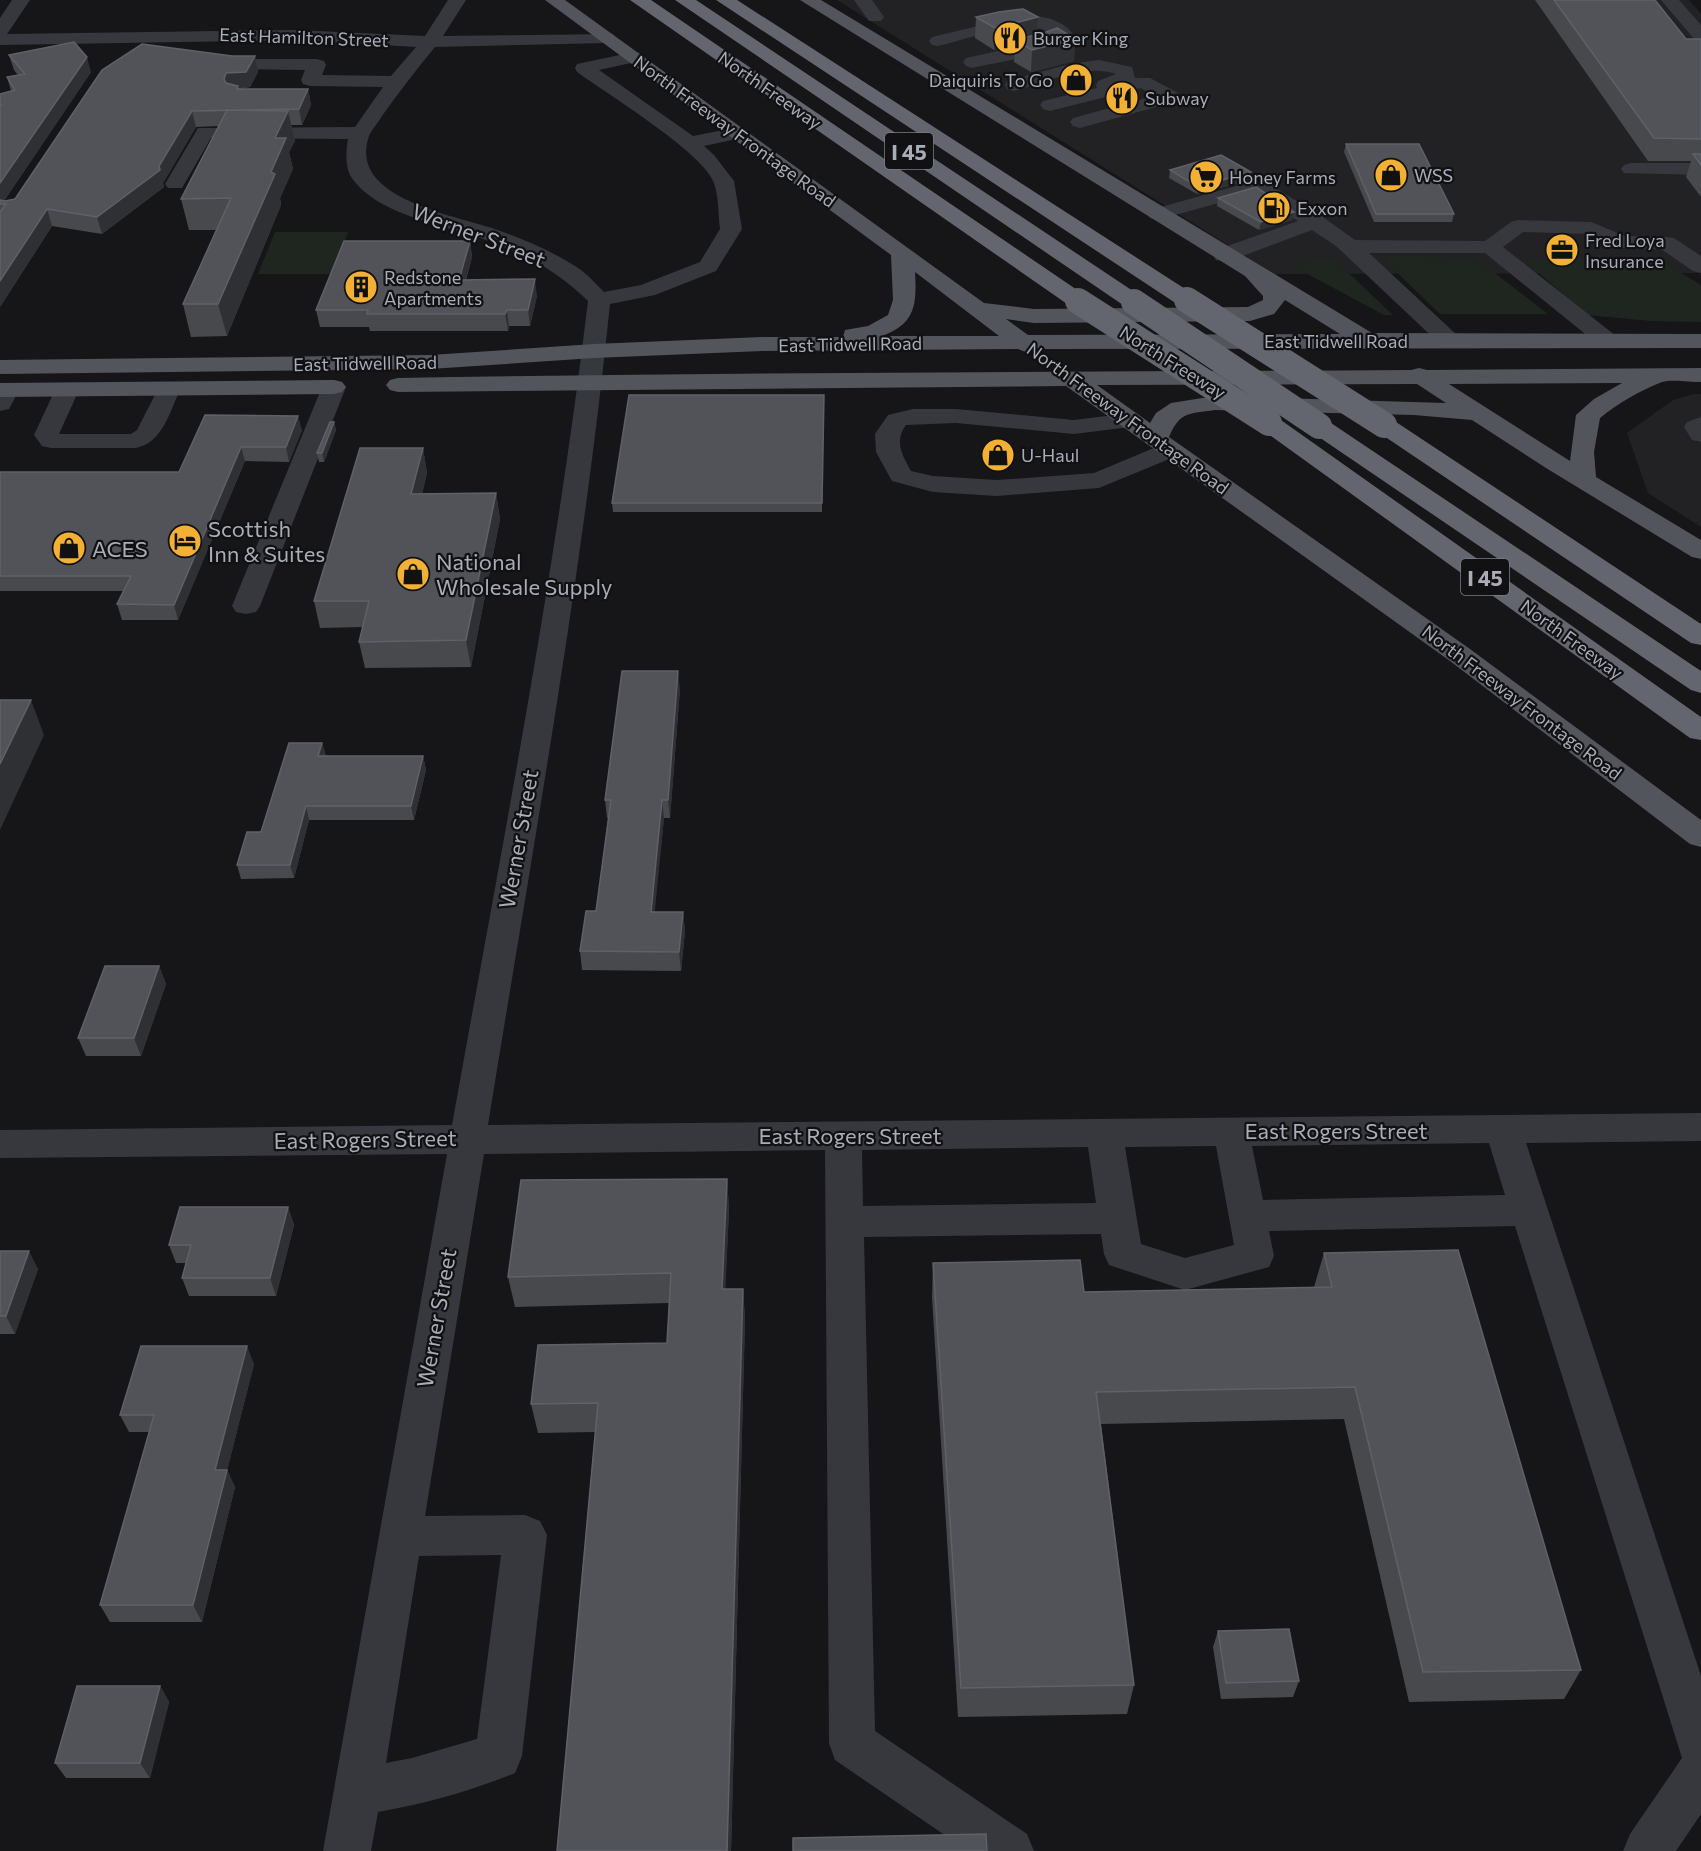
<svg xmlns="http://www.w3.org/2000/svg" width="1701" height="1851" font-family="Commissioner,sans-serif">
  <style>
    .built { fill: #222225 }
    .green { fill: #1e261f }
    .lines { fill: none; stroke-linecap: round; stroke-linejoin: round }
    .minor { fill: #37383d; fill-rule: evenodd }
    .major { fill: #53555c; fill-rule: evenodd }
    .highway { fill: #63666e; fill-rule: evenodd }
    .highway-bridge-far1 { stroke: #63666e; stroke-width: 20 }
    .highway-bridge { stroke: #63666e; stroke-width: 26 }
    .wall { fill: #47494d }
    .shaded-wall { fill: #2f3033 }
    .building { fill: #525359; stroke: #5f6168; stroke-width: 1.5 }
    .labels { text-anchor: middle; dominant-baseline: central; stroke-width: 4.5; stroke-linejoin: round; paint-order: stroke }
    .far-street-label { font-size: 18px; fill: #a8adb8; stroke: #111113 }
    .far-poi-label { font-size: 18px; fill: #a8adb8; stroke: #111113; text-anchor: start }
    .shield { fill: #111113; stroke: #7b7e86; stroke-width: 1.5 }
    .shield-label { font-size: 21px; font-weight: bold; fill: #a8adb8 }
    .street-label { font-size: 22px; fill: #a8adb8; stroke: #111113 }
    .poi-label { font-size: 22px; fill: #a8adb8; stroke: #111113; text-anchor: start }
  </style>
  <rect width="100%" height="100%" fill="#161618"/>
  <path class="built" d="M837,0H1689L1701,14V273L1274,274Z
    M1693,394H1701V527L1648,493L1627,433L1673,400Z"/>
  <path class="green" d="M275,232H348L333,274H258Z
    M1391,256L1467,258L1482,263L1548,314H1440L1383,259Z
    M1533,259L1660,260L1701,285V322L1651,321L1587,315L1527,263L1528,260Z
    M1335,260L1393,315H1384L1285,262Z"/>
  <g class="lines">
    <path class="minor" d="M12,0H30L7,34L296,30L425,36L448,0H466L443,36L613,34L616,38L613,42L607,43L435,47C416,70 399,92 382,116C378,123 370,131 368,139C350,202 463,216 503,232C530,242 558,254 581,270C589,276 597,285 604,292L641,285L700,262L720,229C718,214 719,197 714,183C704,153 606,93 577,72L575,68L577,64L634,52L640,53L643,57L640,61L599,70L693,136L739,127L746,129L749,133L746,137L704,146L714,155L734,181L742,229L716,271L655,295L610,304C582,579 532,852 488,1125L1701,1113V1141L1526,1143L1701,1676V1814L1676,1851H1623L1630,1834L1682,1758L1515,1226L1269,1231L1274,1256L1269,1267L1185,1290L1109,1265L1104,1254L1101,1234L864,1237L875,1731L1027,1834L1034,1851H968L835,1760L829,1743L825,1150L484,1154L425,1516L525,1515L540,1521L547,1535L522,1756L515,1773C471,1791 424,1804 378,1812L371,1851H323L447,1154L0,1158V1130L452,1125C501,851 555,578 588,301C559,272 524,253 486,240C446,225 374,215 350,175C345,165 346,150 348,139L211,138L182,188H168L165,184L198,128L355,127L383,87L310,86L303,84L301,80L305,70L235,69L229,67L226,63L229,59H317L324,61L326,65L322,75L391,76L416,47L296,40L0,45V18ZM1489,1143L1505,1195L1263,1200L1252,1146ZM1216,1146L1234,1245L1185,1258L1141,1244L1125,1147ZM1088,1147L1096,1203L863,1206L862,1150ZM501,1555L477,1739L412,1758L386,1763L419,1556Z
      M854,0H872L884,17L881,21H869Z
      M1661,0H1679L1701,25V41L1695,40Z
      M1020,16C1039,15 1061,18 1073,34C1058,55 997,62 972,68L966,66L963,62L966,58L1029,44L1053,34C1026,16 969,39 938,46L932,45L929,41L932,37Z
      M1099,60L1132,67L1135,78H1150L1178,93L1180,97L1178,101L1080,128L1073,126L1070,122L1073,118L1154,96L1141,88L1050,111L1043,109L1040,105L1043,101L1097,88L1096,85L1098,81L1116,74C1084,63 1045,83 1014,91L1007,89L1005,85L1007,81L1070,64Z
      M1631,163H1701V175L1624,173L1621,169L1624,165Z
      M1258,180L1265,182L1323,217L1355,240L1485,241L1511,222L1518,220L1591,222L1625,236L1666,237L1674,238L1701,256V273L1693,271L1661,249L1621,248L1587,234L1523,232L1503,247L1616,336L1620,341L1616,346L1608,348L1600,346L1485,253H1369L1458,336L1462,341L1458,346L1450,348L1442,346L1336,246L1312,230L1232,260L1224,261L1216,260L1213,255L1216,250L1298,221L1255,193L1157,220L1150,218L1147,214L1150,210Z
      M334,380L342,382L346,387L260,606L256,612L246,614L236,612L232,606L322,387L326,382Z
      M7,383L15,385L19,390L9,409L0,411V385Z
      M67,383L75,385L79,390L59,434H131L137,430L160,385L168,383L176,385L180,390C169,413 163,442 136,448H51L42,446L34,435L55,390L59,385Z
      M913,409H956L1074,420L1130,413L1139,415L1142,420L1139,425L1130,427L1074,434L956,423L906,425C894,441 902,455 911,471L933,476L997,480L1094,473L1161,445L1170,443L1179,445L1182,450L1179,455L1099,488L997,496L933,492L892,481L876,452L875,434L888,415Z
      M1701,417V442L1692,440L1684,427L1687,422Z"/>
    <path class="major" d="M545,0H565L984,303L1034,309L1248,307L1263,300V296L1245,276L800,0H821L1372,333L1701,334V348L1037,349L1028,353L1018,349L762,351L594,358L430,369L0,374V360L430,355L594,344L762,337H843L845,330L868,326L888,315L893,300L891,255ZM915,272L999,336H882C915,324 917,305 915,272ZM1285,300L1340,334L1028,335L1006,319L1034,323L1250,321L1274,314Z
      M1419,368L1427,370L1701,368V382C1690,382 1672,379 1662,382C1641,390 1618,403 1600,418L1594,452L1596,477L1701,540V559L1692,557L1546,468L1472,420L1414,415L1215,410C1189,414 1180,411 1169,437L1470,649L1701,820V847L1690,844L1450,661L1066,386L398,392L390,390L386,385L390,380L398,378C736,372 1073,372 1411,370ZM1622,383L1594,399L1576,415L1570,461L1449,384ZM1417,384L1446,403L1215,396L1171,403L1156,413L1150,423L1097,385Z
      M334,380L342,382L346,387L342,392L334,394L0,397V383Z"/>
    <path class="highway" d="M630,0H651L1086,296L1089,301L1086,306L1078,308L1070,306Z
      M675,0H696L1142,297L1145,302L1142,307L1134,309L1126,307Z
      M716,0H737L1193,294L1196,299L1193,304L1185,306L1177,304Z
      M1269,416L1278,418L1701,717V740L1690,738L1260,428L1257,423L1260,418Z
      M1384,418L1393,420L1701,624V645L1691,643L1375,430L1372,425L1375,420Z
      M1319,419L1328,421L1701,671V693L1691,690L1310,431L1307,426L1310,421Z"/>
    <path class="highway-bridge-far1" d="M1185,299L1190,302"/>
    <path class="highway-bridge" d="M1187,300L1384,425
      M1078,301L1269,423
      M1134,302L1319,426"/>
  </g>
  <path class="wall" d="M1535,0H1655L1686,39H1701V197L1686,177L1691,161H1648Z
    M976,17H1038L1037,35L1074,61L1031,72L1014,62L1015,44L994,50L975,38Z
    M9,55L91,72L4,201H5L15,199L232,56H255L258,72L250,87L239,89H308L311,105L302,125H291L295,141L289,152L293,169L280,198L281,205L227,336L191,337L183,304L217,230H189L181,199L219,126L196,127L163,183L164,187L102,234L52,226L0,307V94L11,91L7,77L18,75L14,70Z
    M1346,144L1454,214L1452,222H1374L1344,152Z
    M1170,170L1250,180L1197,194L1169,178Z
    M1218,198L1294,212L1292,220L1259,230L1217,206Z
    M470,241L472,257L466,280L537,296L530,326H509L508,331H370L369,327H320L316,310Z
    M824,395L822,512H613L612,503Z
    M205,415L302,430L289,462L245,461L178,620H122L117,604L124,591H0V472H179Z
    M334,422L336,430L324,462H319L317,453Z
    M423,448L427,473L422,494L496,493L500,519L471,667L365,668L359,642L363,627L320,628L314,601Z
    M680,689L670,818H664L654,912H683L685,931L681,971L582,970L580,951L596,911L608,818H607L605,800Z
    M322,743L326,756H423L426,770L414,820H309L294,878L241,879L237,865Z
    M159,966L166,984L141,1056H86L78,1038Z
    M727,1179L729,1210L725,1289H743L745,1319L731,1851H557L595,1432L538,1433L531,1404L667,1343L669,1303L515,1307L508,1277Z
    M288,1207L294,1225L276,1296H189L182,1278L186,1263H176L169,1245Z
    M0,1251L38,1269L15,1334H0Z
    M1324,1253L1581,1670L1564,1699L1409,1702L1344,1419L1101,1424L1134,1685L1127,1714L958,1717L932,1297L933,1263L1084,1292L1314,1287Z
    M254,1364L227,1470L235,1487L202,1622H110L100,1605L150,1432H129L120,1415Z
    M1218,1631L1299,1681L1293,1697L1221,1699L1213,1647Z
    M160,1686L169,1702L150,1778H66L55,1763Z"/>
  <path class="shaded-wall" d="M1038,17L1037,38L1015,40V44L994,50L995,28Z
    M1076,39L1074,61L1031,72L1032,50Z
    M255,56L258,72L250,87L239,88L242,102L230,89L224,79L226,73Z
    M87,57L91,72L2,204H0V183Z
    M308,89L311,105L302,125L299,109Z
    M192,111L196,127L163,183L164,187L102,234L97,217L159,166Z
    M288,111L295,141L289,152L293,169L280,198L281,205L227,336L218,304L271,172L275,138Z
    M1251,172L1250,180L1197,194L1198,187Z
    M47,209L52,226L0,307V281Z
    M1294,212L1292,220L1259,230L1261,222Z
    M470,241L472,257L461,296L459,280Z
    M535,279L537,296L530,326L528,310Z
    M507,310L509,326L508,331L505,314Z
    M298,416L302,430L289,462L286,447Z
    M334,422L336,430L324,462L322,453Z
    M241,447L245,461L178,620L174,605Z
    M423,448L427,473L416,520L411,494Z
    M496,493L500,519L471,667L466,640Z
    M678,671L680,689L670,818L668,800Z
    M31,700L44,735L0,830V764Z
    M322,743L326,757L318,756Z
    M423,756L426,770L414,820L411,806Z
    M662,800L664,818L653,930L651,912Z
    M306,806L309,820L294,878L290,865Z
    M683,912L685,931L681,971L679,952Z
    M159,966L166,984L141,1056L134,1038Z
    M727,1179L729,1210L724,1319L722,1289Z
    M288,1207L294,1225L276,1296L270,1278Z
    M29,1251L38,1269L15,1334L6,1316Z
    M743,1289L745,1319L731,1851H727Z
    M247,1346L254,1364L223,1487L215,1470Z
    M227,1470L235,1487L202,1622L193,1605Z
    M160,1686L169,1702L150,1778L140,1763Z"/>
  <path class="building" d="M1554,0H1655L1686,39H1701V139L1654,138Z
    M1023,9L1038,17L995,28L976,17L999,12Z
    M1057,28L1076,39L1032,50L1015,40L1043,33Z
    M74,42L87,57L0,183V105H1L0,104V94L15,90L7,77L25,74L9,55Z
    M142,44L232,56H255L246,72L226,73L224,79L226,83L238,86L237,89H308L299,109L192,111L159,166L160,170L97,217L47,209L0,281V212L6,204H0V200L5,201L15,199L102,70Z
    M227,110L288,111L275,138H286L271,172L275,174L218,304H183L231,198L181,199Z
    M1346,144H1419L1454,214H1376Z
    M1693,154H1701V165Z
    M1221,155L1251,172L1198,187L1170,170Z
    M1256,187L1294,212L1261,222L1218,198Z
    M344,241H470L459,280L535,279L528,310H507L505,314H367L368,310H316Z
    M629,395H824L822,503H612Z
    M205,415L298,416L286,447H241L174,605L117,604L131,576H0V472H179Z
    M330,422H334L322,453H317Z
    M360,448H423L411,494L496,493L466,640L359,642L369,601H314Z
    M622,671H678L668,800H662L651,912H683L679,952L580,951L586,911H596L611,800H605Z
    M0,700H31L0,764Z
    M289,743H322L318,756H423L411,806H306L290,865H237L247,832H261Z
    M105,966H159L134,1038H78Z
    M727,1179L722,1289H743L727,1851H557L598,1403L531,1404L538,1345L667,1343L671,1273L508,1277L521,1180Z
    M180,1207H288L270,1278H182L191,1245H169Z
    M1458,1250L1581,1670L1423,1672L1355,1387L1096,1392L1134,1685L961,1688L933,1263L1080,1260L1084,1292L1332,1287L1324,1253Z
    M0,1251H29L6,1316H0Z
    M141,1346H247L215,1470H227L193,1605H100L154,1415H120Z
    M1289,1629L1299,1681L1226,1683L1218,1631Z
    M77,1686H160L140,1763H55Z
    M986,1834L987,1851H793V1838Z"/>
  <defs>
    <symbol id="restaurant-disc" viewBox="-11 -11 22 22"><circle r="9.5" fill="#f2b134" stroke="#111113"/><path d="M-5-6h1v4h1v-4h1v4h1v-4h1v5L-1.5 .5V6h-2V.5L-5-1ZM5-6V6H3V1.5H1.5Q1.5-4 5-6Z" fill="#111"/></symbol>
    <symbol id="shop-disc" viewBox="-11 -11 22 22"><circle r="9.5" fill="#f2b134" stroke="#111113"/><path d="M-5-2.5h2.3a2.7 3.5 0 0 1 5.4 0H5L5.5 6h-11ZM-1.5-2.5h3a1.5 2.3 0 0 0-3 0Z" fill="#111"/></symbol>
    <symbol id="supermarket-disc" viewBox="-11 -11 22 22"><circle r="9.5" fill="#f2b134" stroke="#111113"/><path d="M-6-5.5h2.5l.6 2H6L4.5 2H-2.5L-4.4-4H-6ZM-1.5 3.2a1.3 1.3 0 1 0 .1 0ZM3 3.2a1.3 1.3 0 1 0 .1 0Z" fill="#111"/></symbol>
    <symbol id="fuel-disc" viewBox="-11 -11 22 22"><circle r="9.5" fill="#f2b134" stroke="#111113"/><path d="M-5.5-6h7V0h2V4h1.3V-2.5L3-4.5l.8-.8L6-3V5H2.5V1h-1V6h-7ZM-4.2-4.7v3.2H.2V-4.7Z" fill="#111"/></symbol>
    <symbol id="office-disc" viewBox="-11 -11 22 22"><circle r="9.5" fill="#f2b134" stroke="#111113"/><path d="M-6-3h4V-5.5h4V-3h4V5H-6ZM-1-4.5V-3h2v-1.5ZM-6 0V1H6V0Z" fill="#111"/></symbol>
    <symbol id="building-disc" viewBox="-11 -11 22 22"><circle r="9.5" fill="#f2b134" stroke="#111113"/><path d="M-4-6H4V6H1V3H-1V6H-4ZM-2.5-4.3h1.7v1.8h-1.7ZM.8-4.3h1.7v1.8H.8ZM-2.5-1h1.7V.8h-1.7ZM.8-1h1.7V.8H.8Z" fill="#111"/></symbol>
    <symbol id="hotel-disc" viewBox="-11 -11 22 22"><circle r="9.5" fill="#f2b134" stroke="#111113"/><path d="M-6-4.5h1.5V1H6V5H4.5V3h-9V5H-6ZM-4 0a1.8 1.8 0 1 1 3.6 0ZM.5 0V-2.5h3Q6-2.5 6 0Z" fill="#111"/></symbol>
  </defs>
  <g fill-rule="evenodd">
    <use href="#restaurant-disc" x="991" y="19" width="38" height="38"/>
    <use href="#shop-disc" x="1057" y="61" width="38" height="38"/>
    <use href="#restaurant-disc" x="1103" y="79" width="38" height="38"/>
    <use href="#shop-disc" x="1372" y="156" width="38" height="38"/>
    <use href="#supermarket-disc" x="1187" y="158" width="38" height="38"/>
    <use href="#fuel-disc" x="1255" y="189" width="38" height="38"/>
    <use href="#office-disc" x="1543" y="231" width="38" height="38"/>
    <use href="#building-disc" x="342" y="268" width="38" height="38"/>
    <use href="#shop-disc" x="979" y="436" width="38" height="38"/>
    <use href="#hotel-disc" x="166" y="522" width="38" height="38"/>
    <use href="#shop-disc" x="50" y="529" width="38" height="38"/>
    <use href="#shop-disc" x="394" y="555" width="38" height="38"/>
  </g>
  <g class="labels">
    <g class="far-street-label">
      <text transform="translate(304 37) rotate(2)">East Hamilton Street</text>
      <text transform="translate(770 90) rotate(35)">North Freeway</text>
      <text transform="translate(735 131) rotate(36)">North Freeway Frontage Road</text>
      <text x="1336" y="341">East Tidwell Road</text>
      <text transform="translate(850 344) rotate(-1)">East Tidwell Road</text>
      <text transform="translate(1173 362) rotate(32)">North Freeway</text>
      <text transform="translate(365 363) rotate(-1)">East Tidwell Road</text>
      <text transform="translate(1128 418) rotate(36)">North Freeway Frontage Road</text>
      <text transform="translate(1572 639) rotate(36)">North Freeway</text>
      <text transform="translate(1522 702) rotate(37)">North Freeway Frontage Road</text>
    </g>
    <g class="far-poi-label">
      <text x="1033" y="38">Burger King</text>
      <text x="1053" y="80" text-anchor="end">Daiquiris To Go</text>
      <text x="1145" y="98">Subway</text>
      <text x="1414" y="175">WSS</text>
      <text x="1229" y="177">Honey Farms</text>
      <text x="1297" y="208">Exxon</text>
      <text x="1585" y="240">Fred Loya<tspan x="1585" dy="21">Insurance</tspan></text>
      <text x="384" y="277">Redstone<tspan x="384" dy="21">Apartments</tspan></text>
      <text x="1021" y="455">U-Haul</text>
    </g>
    <g class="shield">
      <rect x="885" y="133" width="48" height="36" rx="4.5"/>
      <rect x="1461" y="559" width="48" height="36" rx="4.5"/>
    </g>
    <g class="shield-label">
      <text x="909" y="151">I 45</text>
      <text x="1485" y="577">I 45</text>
    </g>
    <g class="street-label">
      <text transform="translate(479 235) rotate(21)">Werner Street</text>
      <text transform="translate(518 839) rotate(-80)">Werner Street</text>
      <text x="1336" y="1130">East Rogers Street</text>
      <text x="850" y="1135">East Rogers Street</text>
      <text transform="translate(365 1139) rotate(-1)">East Rogers Street</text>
      <text transform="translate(436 1318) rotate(-80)">Werner Street</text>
    </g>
    <g class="poi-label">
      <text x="208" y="528">Scottish<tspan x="208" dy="25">Inn &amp; Suites</tspan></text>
      <text x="92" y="548">ACES</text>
      <text x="436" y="561">National<tspan x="436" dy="25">Wholesale Supply</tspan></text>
    </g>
  </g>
</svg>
